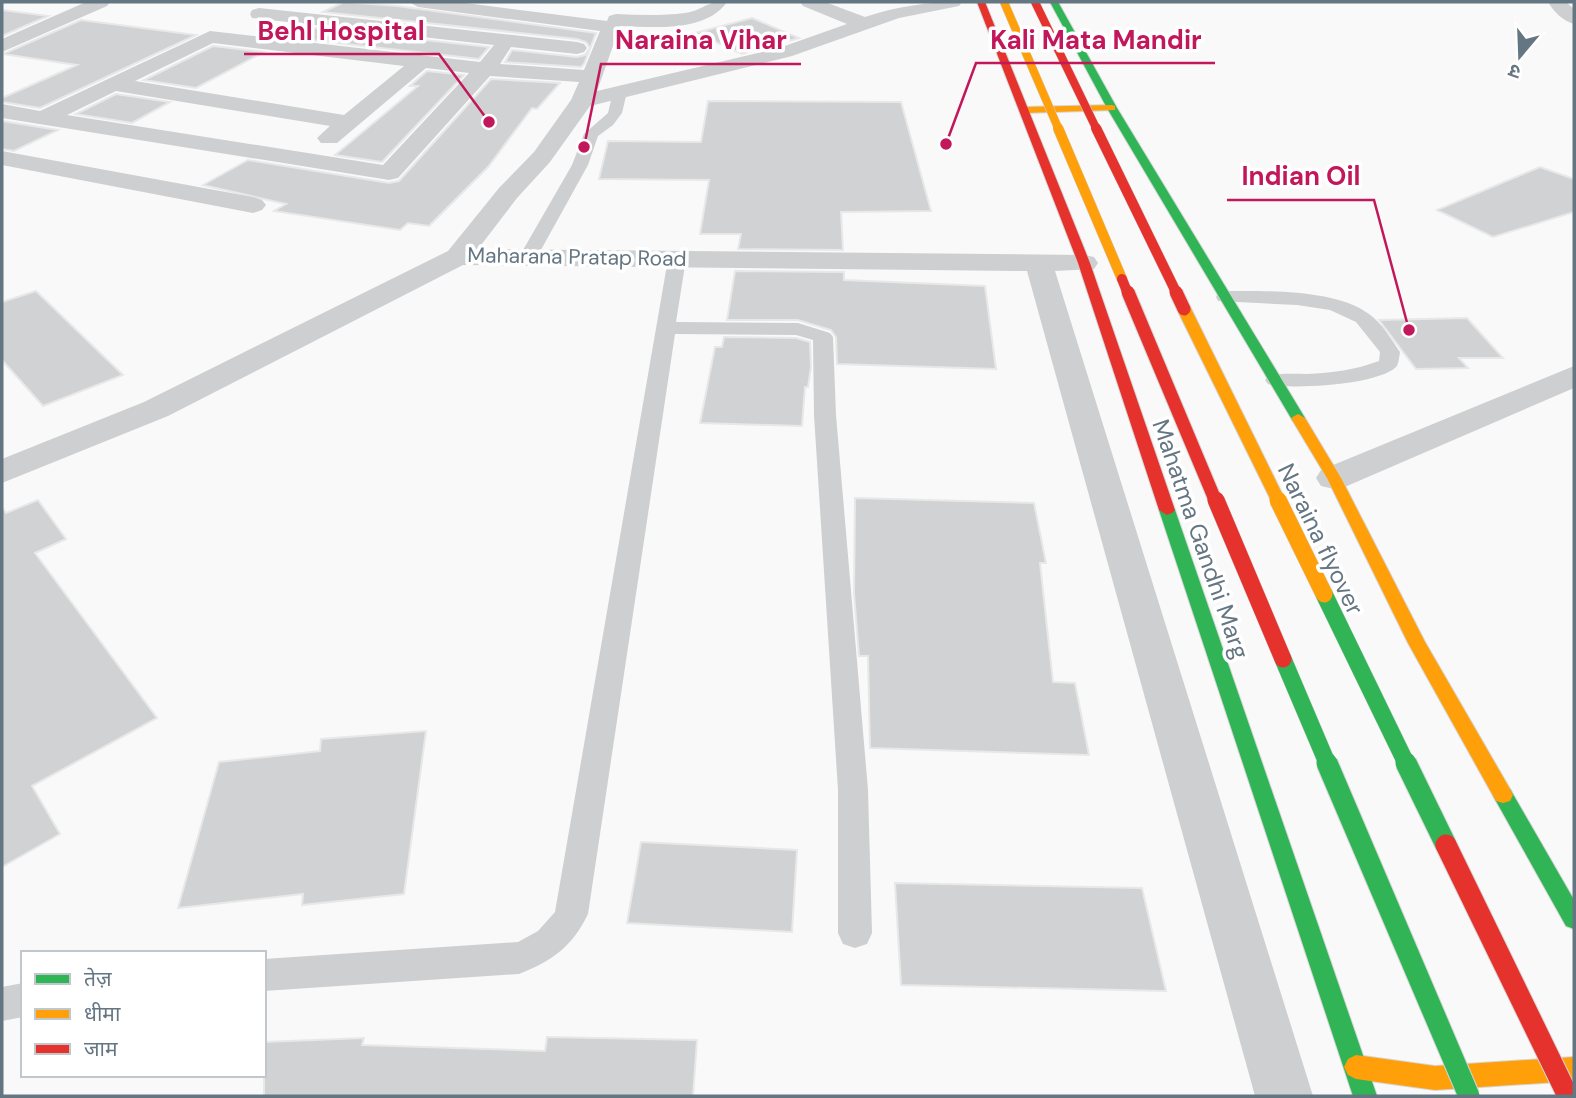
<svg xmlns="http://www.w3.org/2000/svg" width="1576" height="1098" font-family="'DM Sans','Noto Sans Devanagari',sans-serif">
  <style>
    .building { fill: #d0d2d3; stroke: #e8e8e8; stroke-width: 2 }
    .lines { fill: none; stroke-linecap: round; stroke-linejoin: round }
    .fast-casing { stroke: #d5d6d7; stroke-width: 2 }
    .slow-casing { stroke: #d5d6d7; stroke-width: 2 }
    .jam-casing { stroke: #d5d6d7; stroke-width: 2 }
    .lane { fill: #cecfd0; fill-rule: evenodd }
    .street { fill: #cecfd0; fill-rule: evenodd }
    .fast { fill: #30b455; fill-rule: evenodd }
    .slow { fill: #ff9f0a; fill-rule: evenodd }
    .jam { fill: #e5322d; fill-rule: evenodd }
    .fast-bridge-far1-casing { stroke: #d5d6d7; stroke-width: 18; stroke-linecap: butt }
    .fast-bridge-casing { stroke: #d5d6d7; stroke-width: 23; stroke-linecap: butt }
    .slow-bridge-far3-casing { stroke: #d5d6d7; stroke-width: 9; stroke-linecap: butt }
    .slow-bridge-far2-casing { stroke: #d5d6d7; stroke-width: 11; stroke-linecap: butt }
    .slow-bridge-far1-casing { stroke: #d5d6d7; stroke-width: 15; stroke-linecap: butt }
    .slow-bridge-casing { stroke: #d5d6d7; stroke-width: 18; stroke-linecap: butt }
    .jam-bridge-far4-casing { stroke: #d5d6d7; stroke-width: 9; stroke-linecap: butt }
    .jam-bridge-far3-casing { stroke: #d5d6d7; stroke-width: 11; stroke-linecap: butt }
    .jam-bridge-far2-casing { stroke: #d5d6d7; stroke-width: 15; stroke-linecap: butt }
    .jam-bridge-far1-casing { stroke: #d5d6d7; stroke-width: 18; stroke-linecap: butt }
    .jam-bridge-casing { stroke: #d5d6d7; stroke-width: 23; stroke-linecap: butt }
    .fast-bridge-far1 { stroke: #30b455; stroke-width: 17 }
    .fast-bridge { stroke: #30b455; stroke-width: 21 }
    .slow-bridge-far3 { stroke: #ff9f0a; stroke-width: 8 }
    .slow-bridge-far2 { stroke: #ff9f0a; stroke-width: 10 }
    .slow-bridge-far1 { stroke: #ff9f0a; stroke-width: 13 }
    .slow-bridge { stroke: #ff9f0a; stroke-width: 17 }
    .jam-bridge-far4 { stroke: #e5322d; stroke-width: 8 }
    .jam-bridge-far3 { stroke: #e5322d; stroke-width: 10 }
    .jam-bridge-far2 { stroke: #e5322d; stroke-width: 13 }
    .jam-bridge-far1 { stroke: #e5322d; stroke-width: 17 }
    .jam-bridge { stroke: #e5322d; stroke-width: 21 }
    .labels { text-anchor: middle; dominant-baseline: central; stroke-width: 7; stroke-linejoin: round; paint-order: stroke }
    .far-street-label { font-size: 21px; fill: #657683; stroke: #fff }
    .street-label { font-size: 24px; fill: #657683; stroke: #fff }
    .leader { fill: none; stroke: #c2185b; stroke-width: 2.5 }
    .callout-dot { fill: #c2185b; stroke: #fff; stroke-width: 2.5 }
    .callout-label { font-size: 26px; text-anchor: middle; font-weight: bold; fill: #c2185b; stroke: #fff; stroke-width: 7; stroke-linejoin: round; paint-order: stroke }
  </style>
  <rect width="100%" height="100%" fill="#f9f9f9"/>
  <path class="building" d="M344,2L397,6L596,33L584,64L581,67L505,62L512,50L577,57L585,55L590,48L586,42L577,39L323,12Z
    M2,10L48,16L2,36Z
    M752,18L799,38L742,54L695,33Z
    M81,20L196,35L40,108L2,102V98L77,65L3,54Z
    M296,26L489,47L479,59L275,36Z
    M213,46L264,52L196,88L144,80Z
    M427,71L464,75L382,162L335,155L418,86H410Z
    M491,79L560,83L537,109L532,108L488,167L429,226L408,223L400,230L274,211L286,204L203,185L248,160L389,183L399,181Z
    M116,94L170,102L132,123L76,114Z
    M708,101L901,102L931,211L841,212L843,250L738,249L741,234H700L709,180L599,179L608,141L701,142Z
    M2,121L58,130L14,151L2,149Z
    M1540,167L1574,179V212L1493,237L1437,210Z
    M735,271L844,272V280L985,286L996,369L837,364L836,337L831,330L798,320H727Z
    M36,291L123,375L43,406L2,360V302Z
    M1467,318L1503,358H1459L1468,368L1416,369L1379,320Z
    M724,337L796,338L810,342L811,367L808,387H805L802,426L700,423L715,347H722Z
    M855,498L1034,503L1046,563H1040L1053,682L1075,683L1089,755L870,748L868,656H859L854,593Z
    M38,500L66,539L35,553L157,718L32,786L60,834L2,867V507L6,513Z
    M426,731L404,894L302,905L303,894L178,908L219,762L320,751L321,739Z
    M641,842L797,850L792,932L627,923Z
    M895,883L1142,888L1166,991L901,985Z
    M547,1037L697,1040L693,1096H264V1042L364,1038L362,1045L545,1051Z"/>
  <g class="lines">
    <defs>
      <path id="fast" d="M1050,2H1058L1117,108L1305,418L1303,421H1293L1291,418L1107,108Z
        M1167,505L1175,510L1377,1096H1353L1159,510Z
        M1503,787L1510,789L1574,900V929L1566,926L1496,801L1493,795L1496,789Z"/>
      <path id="slow" d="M1112,105L1115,106V110L1024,113L1019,110L1024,107Z
        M1298,414L1305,418L1341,478L1425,642L1510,789L1513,795L1510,801L1503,803L1496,801L1408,643L1327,478L1291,418Z
        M1356,1055L1435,1066L1574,1057V1081L1435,1090L1356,1079L1348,1075L1344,1067L1348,1059Z"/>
      <path id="jam" d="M977,2H985L1090,263L1175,510L1172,513L1167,515L1159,510L1078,263Z"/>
    </defs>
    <use href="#fast" class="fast-casing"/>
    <use href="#slow" class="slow-casing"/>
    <use href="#jam" class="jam-casing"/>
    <path class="lane" d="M620,88L627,92L622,113L613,125L598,136L588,165L537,257L528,262L522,261L519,257L572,165L584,134L608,113L613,92Z
      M677,254L686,259L676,322L798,323L830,333L833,337L836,415L868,790L872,933L867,944L855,948L843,944L838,933V790L814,415L813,340L796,335L675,334L588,914C572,947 552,961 519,974L264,991V959L518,942L538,931L555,912L668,259Z
      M1225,291C1266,291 1335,289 1369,314C1382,323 1391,339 1400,352C1399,357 1399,364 1396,367C1378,385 1291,390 1268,384L1265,380L1268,376C1280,373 1294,374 1307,374C1332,373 1355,370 1379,361L1380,352L1356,322L1330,310L1297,305L1218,301L1216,297L1218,293Z
      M23,983V1017L2,1021V987Z"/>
    <path class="street" d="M86,2H110L107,6L2,52V39Z
      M409,2H458L607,21L609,16L616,14C639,15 662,16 685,13C704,10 705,1 727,2C705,33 653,27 620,26L597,91L779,48L847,24L803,6L800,2H825L865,17C898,6 927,2 962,2L959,6L899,18L792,56L590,106L550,162L517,198L478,249L1084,255L1094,257L1098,263L1094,269L1055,271L1313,1096H1255L1027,271L463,265L168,416L2,483V459L144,402L448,251L499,188L534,152L571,100L579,82L490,76L398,178L389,180L2,118V104L40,111L210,31L480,62L494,45L252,18L250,14L252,10L259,8L577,42L584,44L587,48L584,52L577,54L511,47L500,64L584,70L600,31L418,7ZM213,43L404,66L344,115L135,81ZM426,68L469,73L383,165L67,115L116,91L330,126L317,138L321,143H337Z
      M1548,2H1566L1574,9V24C1563,21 1554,12 1548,2Z
      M2,151L253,197L262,200L266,205L262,210L253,213L2,165Z
      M1574,366V388L1347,486L1334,489L1321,486L1316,478L1321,470Z"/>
    <use href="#fast" class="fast"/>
    <use href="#slow" class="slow"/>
    <use href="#jam" class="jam"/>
    <defs>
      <path id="fast-bridge-far1" d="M1324,594L1407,765
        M1283,659L1328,765"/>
      <path id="fast-bridge" d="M1327,763L1469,1096
        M1406,763L1446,845"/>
      <path id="slow-bridge-far3" d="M1004,2L1059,130"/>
      <path id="slow-bridge-far2" d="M1058,128L1122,279"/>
      <path id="slow-bridge-far1" d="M1184,309L1279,502"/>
      <path id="slow-bridge" d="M1278,500L1324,594"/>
      <path id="jam-bridge-far4" d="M1035,2L1097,130"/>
      <path id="jam-bridge-far3" d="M1096,128L1177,294
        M1122,279L1128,294"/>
      <path id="jam-bridge-far2" d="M1128,292L1216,502
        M1176,292L1184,309"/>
      <path id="jam-bridge-far1" d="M1216,500L1283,659"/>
      <path id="jam-bridge" d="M1446,845L1568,1096"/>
    </defs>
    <use href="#fast-bridge-far1" class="fast-bridge-far1-casing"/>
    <use href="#fast-bridge" class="fast-bridge-casing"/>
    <use href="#slow-bridge-far3" class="slow-bridge-far3-casing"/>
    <use href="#slow-bridge-far2" class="slow-bridge-far2-casing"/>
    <use href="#slow-bridge-far1" class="slow-bridge-far1-casing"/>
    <use href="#slow-bridge" class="slow-bridge-casing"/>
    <use href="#jam-bridge-far4" class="jam-bridge-far4-casing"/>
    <use href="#jam-bridge-far3" class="jam-bridge-far3-casing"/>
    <use href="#jam-bridge-far2" class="jam-bridge-far2-casing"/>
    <use href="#jam-bridge-far1" class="jam-bridge-far1-casing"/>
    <use href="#jam-bridge" class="jam-bridge-casing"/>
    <use href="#fast-bridge-far1" class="fast-bridge-far1"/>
    <use href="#fast-bridge" class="fast-bridge"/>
    <use href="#slow-bridge-far3" class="slow-bridge-far3"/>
    <use href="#slow-bridge-far2" class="slow-bridge-far2"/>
    <use href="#slow-bridge-far1" class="slow-bridge-far1"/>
    <use href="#slow-bridge" class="slow-bridge"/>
    <use href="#jam-bridge-far4" class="jam-bridge-far4"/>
    <use href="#jam-bridge-far3" class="jam-bridge-far3"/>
    <use href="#jam-bridge-far2" class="jam-bridge-far2"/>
    <use href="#jam-bridge-far1" class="jam-bridge-far1"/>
    <use href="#jam-bridge" class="jam-bridge"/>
  </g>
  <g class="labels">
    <g class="far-street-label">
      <text transform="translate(577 257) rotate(1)">Maharana Pratap Road</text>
    </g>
    <g class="street-label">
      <text transform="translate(1201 539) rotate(71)">Mahatma Gandhi Marg</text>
      <text transform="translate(1321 539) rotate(64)">Naraina flyover</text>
    </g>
  </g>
  <path class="leader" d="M489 122L439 54H244M946 144L976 63H1215M584 147L601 64H801M1409 330L1374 200H1227"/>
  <g class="callout-dot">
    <circle cx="489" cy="122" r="7"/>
    <circle cx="946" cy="144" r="7"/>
    <circle cx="584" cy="147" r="7"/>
    <circle cx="1409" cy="330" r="7"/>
  </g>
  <g class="callout-label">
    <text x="341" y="40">Behl Hospital</text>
    <text x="1096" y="49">Kali Mata Mandir</text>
    <text x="701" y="49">Naraina Vihar</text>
    <text x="1301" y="185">Indian Oil</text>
  </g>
  <rect width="1576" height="1098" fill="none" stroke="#657683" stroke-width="7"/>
  <rect x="21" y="951" width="245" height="126" fill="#ffffff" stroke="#c1c8cd" stroke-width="2"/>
  <rect x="35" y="974" width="35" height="10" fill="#30b455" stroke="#c1c8cd" stroke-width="2"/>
  <text x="84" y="986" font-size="21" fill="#657683">तेज़</text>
  <rect x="35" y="1009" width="35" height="10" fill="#ff9f0a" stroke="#c1c8cd" stroke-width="2"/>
  <text x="84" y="1021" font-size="21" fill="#657683">धीमा</text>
  <rect x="35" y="1044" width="35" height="10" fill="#e5322d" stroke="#c1c8cd" stroke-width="2"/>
  <text x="84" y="1056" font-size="21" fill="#657683">जाम</text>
  <g transform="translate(1520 56) rotate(199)" stroke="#ffffff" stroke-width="5" paint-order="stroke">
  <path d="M0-5L12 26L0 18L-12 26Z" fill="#657683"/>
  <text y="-10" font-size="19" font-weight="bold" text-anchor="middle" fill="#657683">उ</text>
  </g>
</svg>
